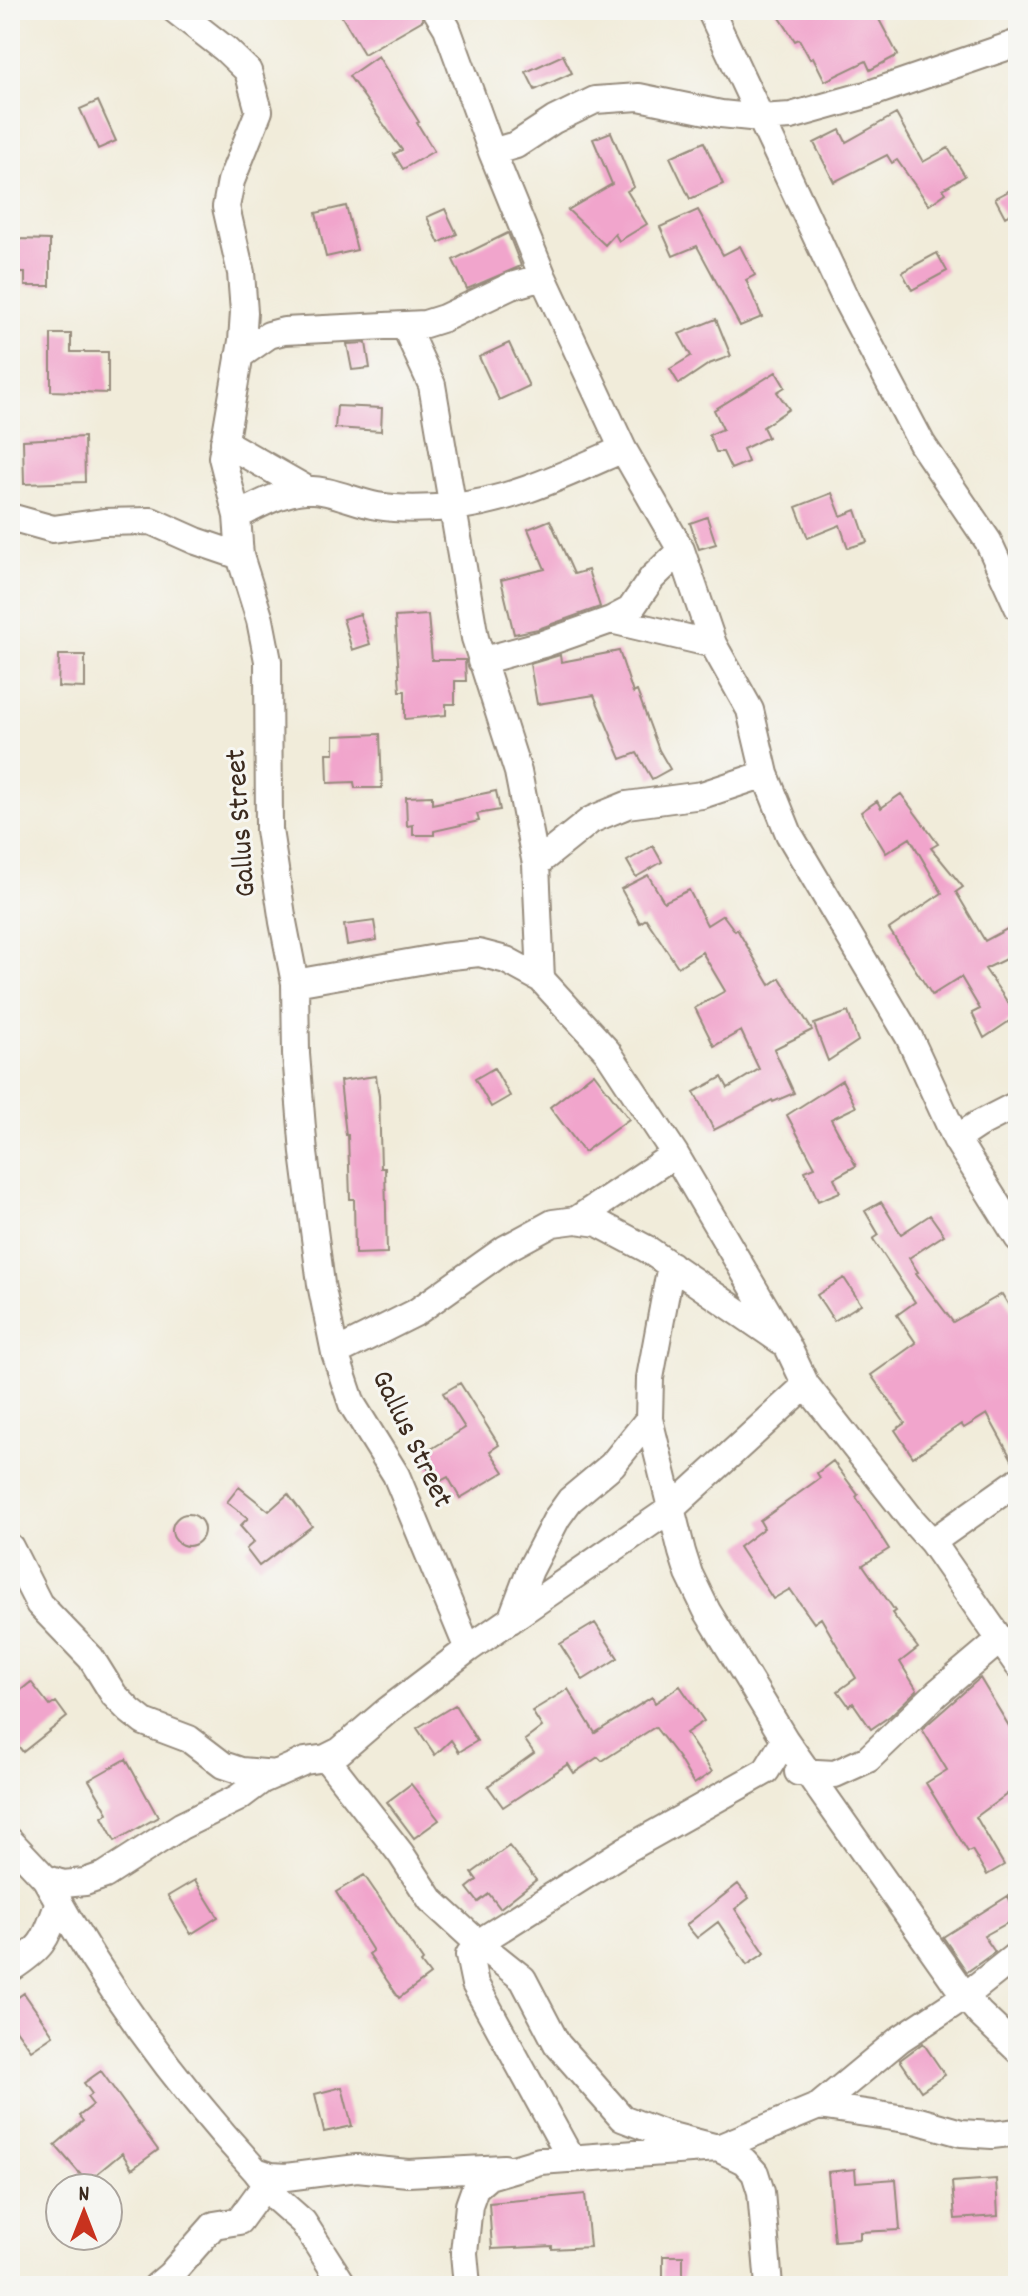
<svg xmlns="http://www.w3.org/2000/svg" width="1028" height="2296" font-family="Dekko,sans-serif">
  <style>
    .building { fill: #f1a5cc }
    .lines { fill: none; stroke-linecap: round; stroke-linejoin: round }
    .minor-casing { stroke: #968b7c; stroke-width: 30 }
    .minor { stroke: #fff; stroke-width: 26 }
    .labels { text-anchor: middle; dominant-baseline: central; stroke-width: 6; stroke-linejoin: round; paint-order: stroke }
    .street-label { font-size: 30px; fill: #3b2a1e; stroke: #f6f6f2 }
  </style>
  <rect width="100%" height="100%" fill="#f6f6f2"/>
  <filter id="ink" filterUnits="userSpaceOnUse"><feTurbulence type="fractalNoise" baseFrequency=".0125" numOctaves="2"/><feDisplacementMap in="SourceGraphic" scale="16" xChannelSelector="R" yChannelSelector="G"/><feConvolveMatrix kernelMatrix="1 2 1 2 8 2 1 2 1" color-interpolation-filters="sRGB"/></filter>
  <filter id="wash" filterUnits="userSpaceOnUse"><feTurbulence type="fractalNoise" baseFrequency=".006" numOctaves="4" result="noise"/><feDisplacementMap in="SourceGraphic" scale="32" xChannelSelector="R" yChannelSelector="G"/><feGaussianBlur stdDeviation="1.8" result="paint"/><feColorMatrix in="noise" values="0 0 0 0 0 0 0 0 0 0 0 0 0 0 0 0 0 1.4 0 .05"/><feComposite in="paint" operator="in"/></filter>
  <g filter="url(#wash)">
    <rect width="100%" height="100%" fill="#f1ecda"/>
    <g id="blocks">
      <path class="building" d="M338,10H420L423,20L364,54Z
        M775,10H874L898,55L870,70L866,61L825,81L813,57L810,59L799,39L795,41Z
        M563,55L572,73L535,90L526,72Z
        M378,56L419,122L417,123L434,151L403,169L394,154L402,150L349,76Z
        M98,101L116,141L98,149L80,109Z
        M896,114L923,162L948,148L965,176L943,189L946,193L929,205L897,160L892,163L887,155L834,182L814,143L840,130L846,142Z
        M611,132L634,187L627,191L647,224L619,241L615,234L605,245L568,210L612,184L593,139Z
        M704,142L723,184L690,199L670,157Z
        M1018,186V210L1005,217L995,198Z
        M346,206L357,250L326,257L316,213Z
        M445,209L457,234L439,243L427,217Z
        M698,210L723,255L740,246L755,275L746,280L762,317L740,326L697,246L673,256L660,227Z
        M508,233L521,266L467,289L453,260Z
        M17,239L50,240V286H25V273H17Z
        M937,253L947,271L912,290L902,272Z
        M716,319L731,356L709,364L679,384L670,369L691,356L679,334Z
        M51,334H71V352H108V393L51,391Z
        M366,343L370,368L352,370L347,344Z
        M509,343L529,386L499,400L479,357Z
        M776,372L785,387L777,392L789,409L763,427L768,437L743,449L748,462L731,469L723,452H716L709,435L723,429L714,410Z
        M337,406L382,408L381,431L335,428Z
        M84,437L85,482L24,484L23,440Z
        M832,493L841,516L856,510L867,542L848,548L840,525L808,538L796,507Z
        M707,517L716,544L699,549L690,523Z
        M550,520L574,574L588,570L600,607L538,629L514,634L501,580L545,569L528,529Z
        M360,614L370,644L352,650L343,619Z
        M428,615L432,660H465L466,681H455V704H446V715L405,719V691H400L395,617Z
        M619,651L633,693L637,691L659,750L670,769L652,779L637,753L621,759L594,695L537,704L530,664L560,655L561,662Z
        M59,655H85V688L58,687Z
        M380,734L382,788H355L354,782L328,783L327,753H334V736Z
        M496,791L500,810L477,814L479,821L434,831V835H413V825L407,826L406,797L432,796V804Z
        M901,794L938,844L931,848L963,887L956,892L985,941L1018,923V953L985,969L1017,1016L984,1038L972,1013L980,1009L961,977L932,995L889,929L942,893L910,838L886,853L861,812L877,801L881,808Z
        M653,846L662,862L636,877L627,861Z
        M648,875L664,902L689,890L707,925L723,915L735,931L737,929L770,985L780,978L812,1030L774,1049L794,1093L773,1102L772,1100L714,1130L694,1092L722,1077L728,1088L759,1069L741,1031L714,1046L695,1008L725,991L702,952L678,967L646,919L640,923L630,905L621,889Z
        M374,921L377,940L347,945L344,925Z
        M848,1012L858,1041L828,1061L814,1024Z
        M494,1068L510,1096L491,1107L475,1079Z
        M594,1073L629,1119L584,1152L550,1107Z
        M376,1076L379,1096L381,1168H385L387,1253L355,1254L354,1199H350L348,1135H346L340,1081Z
        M842,1080L856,1107L831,1119L856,1166L834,1178L840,1192L818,1201L805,1171L815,1167L787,1115Z
        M881,1202L901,1234L930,1215L944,1235L909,1258L918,1272L916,1273L953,1322L1002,1294L1018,1321V1465H1015L987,1414L964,1428L961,1424L913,1457L895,1430L905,1423L871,1375L916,1343L897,1315L915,1302L873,1239L879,1235L865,1211Z
        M844,1278L861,1304L834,1321L817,1295Z
        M460,1383L499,1445L490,1451L504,1472L460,1498L448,1477L437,1483L420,1456L465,1428L443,1393Z
        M833,1461L858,1495L856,1497L889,1549L863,1565L895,1611L892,1613L918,1648L900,1662L917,1690L890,1716L871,1729L853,1703L849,1706L838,1691L856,1678L821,1618L814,1623L790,1589L773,1599L739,1547L764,1528L760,1521L820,1478L817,1473Z
        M239,1487L269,1511L288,1494L312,1526L259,1566L246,1549L254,1542L240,1526L248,1518L227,1502Z
        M172 1530a16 16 0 1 1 32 0a16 16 0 1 1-32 0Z
        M595,1623L618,1658L583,1680L560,1644Z
        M980,1678L1012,1731L1018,1727V1786L976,1817L1004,1865L987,1875L972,1850L968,1852L926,1783L947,1770L922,1729Z
        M31,1682L50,1706L56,1702L67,1717L23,1752L10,1736V1699Z
        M680,1686L704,1721L686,1733L712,1772L694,1784L678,1757L655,1727L602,1761L598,1757L574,1773L568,1764L503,1807L488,1786L534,1753L525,1740L542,1727L532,1711L568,1689L595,1733L652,1697L655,1703Z
        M455,1705L477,1741L459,1752L451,1740L435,1755L417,1728Z
        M126,1759L158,1817L115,1841L102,1817L108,1813L89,1780Z
        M411,1784L439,1820L414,1838L387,1802Z
        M509,1846L536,1880L500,1908L489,1894L478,1902L467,1888L477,1880L472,1873Z
        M364,1875L423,1961L421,1963L430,1975L399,1998L369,1954L373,1951L336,1892Z
        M195,1880L218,1917L191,1934L168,1896Z
        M738,1884L749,1898L735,1909L765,1953L747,1965L718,1922L697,1938L686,1925Z
        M1008,1896L1018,1917L984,1936L995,1952L967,1972L943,1937Z
        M24,1993L53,2035L31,2050L10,2021V2003Z
        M923,2043L945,2075L921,2091L900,2060Z
        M101,2071L158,2150L132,2169L122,2153L87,2182L55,2145L83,2121L79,2116L93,2105L87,2097L92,2094L84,2083Z
        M342,2087L352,2126L324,2132L315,2094Z
        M855,2169L856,2182L896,2179L900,2230L860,2232V2239L834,2241L828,2172Z
        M996,2179L998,2216L955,2219L952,2182Z
        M585,2194L590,2247L552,2249V2246L492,2249L489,2203Z
        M663,2256H683V2286H663Z"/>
    </g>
  </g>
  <g filter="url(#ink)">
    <use href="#blocks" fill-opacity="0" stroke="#968b7c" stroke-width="2"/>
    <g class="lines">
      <defs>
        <path id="minor" d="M175,10L225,49L248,71L259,111L231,181L226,207L241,273L244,312L242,341L222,457L237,516L240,556L260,620L268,661L269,830L283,922L295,983L296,1054L304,1153L321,1284L335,1353L352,1404L396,1475L468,1649
          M436,10L447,28L492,152L543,277L623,449L681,550L713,644L750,710L765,774L789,834L909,1037L956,1139L1018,1238
          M710,10L846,300L922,444L988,541L1018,607
          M492,152L516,145L554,120L595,100L639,97L721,114L760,118L791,116L866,95L1018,43
          M405,326L432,385L475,638L518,772L536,864L541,979
          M239,356L269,335L284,331L425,324L444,318L511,286L543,277
          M224,442L308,490
          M237,516C258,505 281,492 305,490C328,488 354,502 377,506C400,510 426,509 450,507C510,502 568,473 623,449
          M10,517L53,529L103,522L151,521L196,541L240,556
          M611,620L713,644
          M481,661L543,644L611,620L630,610L652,578L681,550
          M536,864L591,820L605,814L627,805L702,795L765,774
          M295,983L442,957L479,953L506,960L541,979L607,1051L675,1154L787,1345L806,1385L912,1520L932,1542L1018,1665
          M956,1139L977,1125L1018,1104
          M576,1220L675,1154
          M335,1353L415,1313L505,1249L553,1223L576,1220L598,1223L647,1249L781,1341
          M649,1419L682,1552L689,1574L707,1611L785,1740L965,1996L980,2014L1018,2050
          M932,1542L1018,1481
          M10,1547L39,1604L91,1658L114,1695L130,1711L144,1722L189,1739L223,1765L241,1771L276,1774
          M511,1620L530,1570L557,1518L570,1500L612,1465L649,1419L650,1378L671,1265
          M326,1758L401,1854L431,1900L478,1943L523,1979L557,2044L622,2118L664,2134L718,2148L744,2161L755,2173L761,2192L769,2286
          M798,1772L835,1774L868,1759L937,1693L1001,1639
          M10,1841L45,1878L63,1884L85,1882L105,1875L181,1826L238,1798L262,1780L305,1761L326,1758L340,1751L388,1710L468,1649L672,1508L806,1385
          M45,1878C106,1987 171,2078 256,2171L271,2176L286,2177L357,2168L408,2173L504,2168
          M10,1969C45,1946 45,1941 59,1902
          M819,2106L919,2121L961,2133L992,2135L1018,2132
          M571,2159L475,1984L469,1955L478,1943L627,1849L766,1771L785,1740
          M256,2171L278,2200L303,2222L344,2286
          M157,2286L170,2275L214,2225L239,2221L266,2184
          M467,2286L464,2253L469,2205L475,2188L489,2176L540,2161L718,2148L819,2106L900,2039L965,1996L1018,1954"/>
      </defs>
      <use href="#minor" class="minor-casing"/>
      <use href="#minor" class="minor"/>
    </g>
  </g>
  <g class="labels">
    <g class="street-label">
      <text transform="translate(243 823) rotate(-94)">Gallus Street</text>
      <text transform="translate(410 1440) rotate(64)">Gallus Street</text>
    </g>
  </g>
  <rect width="1028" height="2296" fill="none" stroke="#f6f6f2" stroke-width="40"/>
  <g transform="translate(84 2212)"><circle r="38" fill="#f6f6f2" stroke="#aba49d" stroke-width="2"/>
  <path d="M0-6L14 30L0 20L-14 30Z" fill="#c8321e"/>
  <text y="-12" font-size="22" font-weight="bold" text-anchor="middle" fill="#3b2a1e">N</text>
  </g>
</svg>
